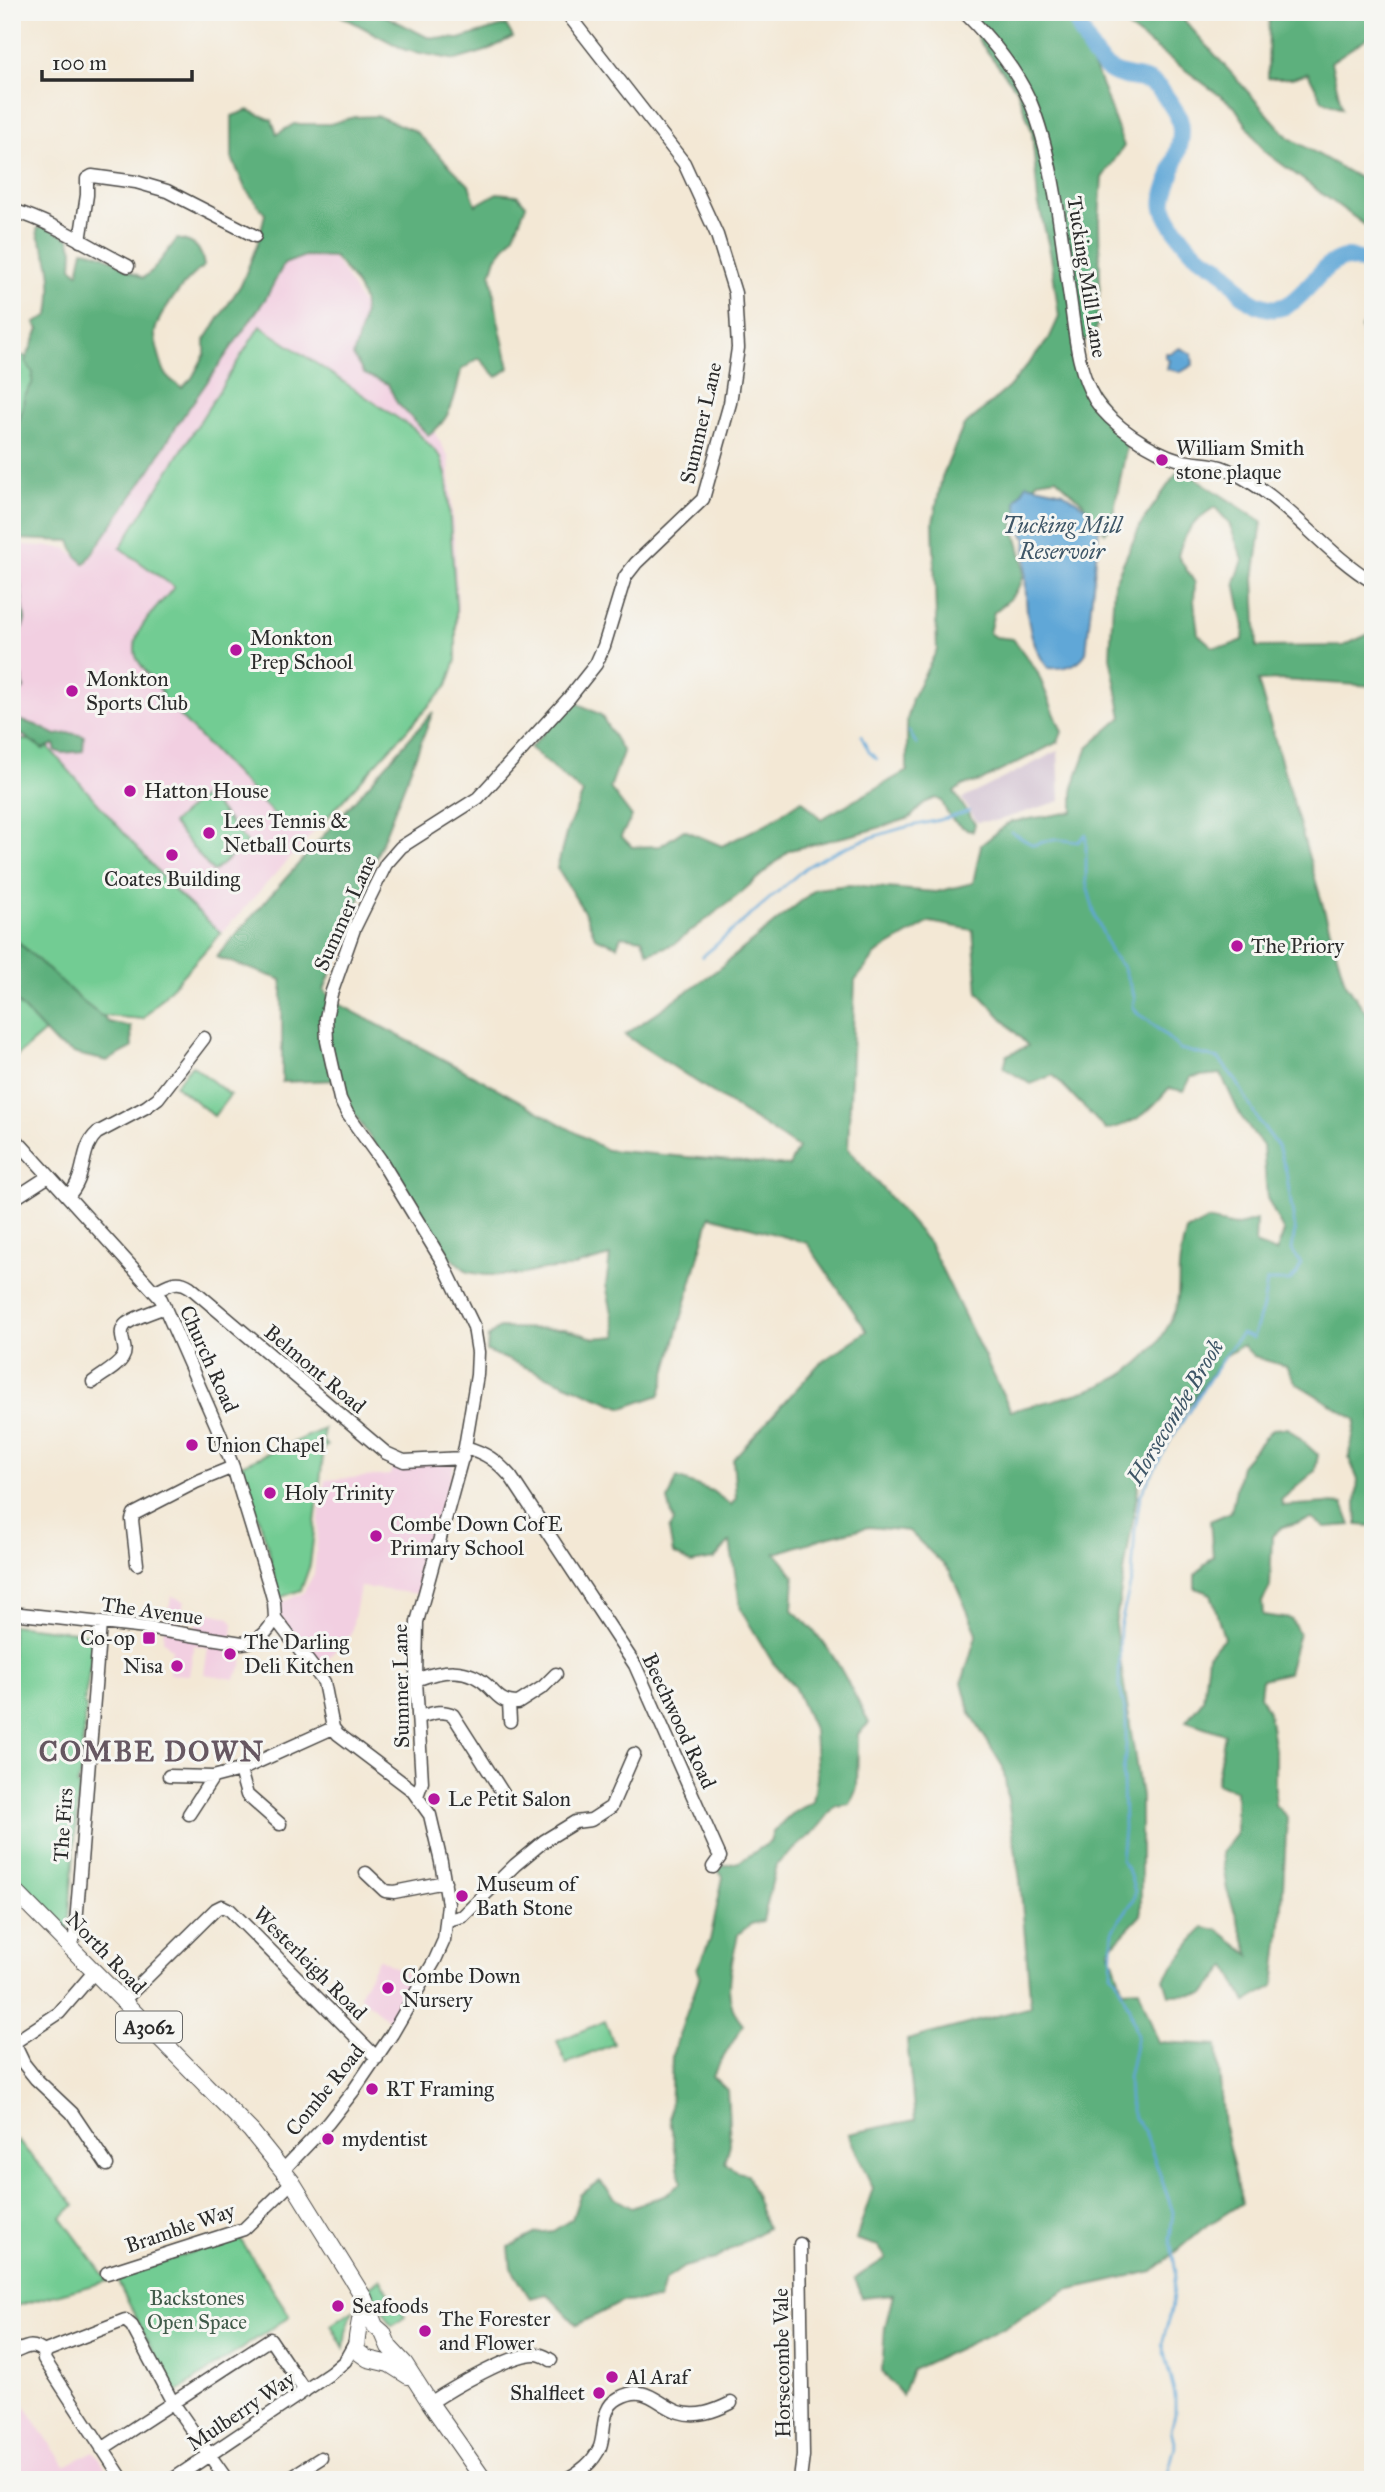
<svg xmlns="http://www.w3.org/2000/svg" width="1385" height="2492" font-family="'IM FELL Great Primer',serif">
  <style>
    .built { fill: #f2cfe1 }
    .industrial { fill: #cfbdcf }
    .green { fill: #72cc93; stroke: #4e7c5f; stroke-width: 2 }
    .forest { fill: #5db07d; stroke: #446e54; stroke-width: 2; fill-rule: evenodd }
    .water { fill: #61a7d7; stroke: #466981; stroke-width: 2 }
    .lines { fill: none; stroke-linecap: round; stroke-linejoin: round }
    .stream { stroke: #61a7d7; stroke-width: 2.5 }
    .river { stroke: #61a7d7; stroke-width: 18 }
    .minor-casing { stroke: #494744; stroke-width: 15 }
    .major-casing { stroke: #494744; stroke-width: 18 }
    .minor { stroke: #fff; stroke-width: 12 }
    .major { stroke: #fff; stroke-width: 16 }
    .poi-dot { fill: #b5179e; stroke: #f6f6f2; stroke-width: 2.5 }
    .labels { text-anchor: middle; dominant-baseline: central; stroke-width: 6; stroke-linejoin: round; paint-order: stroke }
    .shield { fill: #f6f6f2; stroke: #686867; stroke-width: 2 }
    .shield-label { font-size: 19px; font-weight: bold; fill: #2b2b2b }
    .street-label { font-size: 21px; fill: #2b2b2b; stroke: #f6f6f2 }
    .poi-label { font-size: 21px; fill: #2b2b2b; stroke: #f6f6f2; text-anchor: start }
    .park-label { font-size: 21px; fill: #405b4a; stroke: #f6f6f2 }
    .water-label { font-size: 23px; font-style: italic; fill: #3e5667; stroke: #f6f6f2 }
    .district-label { font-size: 28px; font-weight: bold; letter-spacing: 2px; fill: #665761; stroke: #f6f6f2 }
  </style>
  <rect width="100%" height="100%" fill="#f6f6f2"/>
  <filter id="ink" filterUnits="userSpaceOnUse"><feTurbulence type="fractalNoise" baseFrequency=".0143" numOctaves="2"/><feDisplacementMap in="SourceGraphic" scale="14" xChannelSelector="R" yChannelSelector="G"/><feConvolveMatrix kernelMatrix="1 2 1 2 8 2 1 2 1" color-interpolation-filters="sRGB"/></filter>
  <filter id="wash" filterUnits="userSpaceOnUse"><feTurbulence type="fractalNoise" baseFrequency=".00686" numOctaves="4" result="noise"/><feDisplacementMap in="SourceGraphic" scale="28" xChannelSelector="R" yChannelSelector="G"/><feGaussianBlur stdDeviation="1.57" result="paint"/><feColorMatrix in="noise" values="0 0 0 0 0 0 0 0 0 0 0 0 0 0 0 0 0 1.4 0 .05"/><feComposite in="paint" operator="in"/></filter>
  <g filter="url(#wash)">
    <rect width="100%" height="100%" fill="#f3e8d5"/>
    <path class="built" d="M304,251L332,257L346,276L449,458L458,605L456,660L447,686L143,1019L67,1013L12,1060V702L17,690L13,544L66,548L86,565L287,259Z
      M393,1463H454L421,1594L360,1587L351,1634L327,1659L316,1660L280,1618V1603L303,1593L314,1574L321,1497L325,1480L390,1475Z
      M172,1596L185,1601L178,1624L195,1629L201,1610L230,1618L233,1623L231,1648L243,1649L242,1666L234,1679L204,1674L208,1648L194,1645L189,1675L169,1674L172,1649L163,1640L164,1625Z
      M379,1958L417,1981L392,2023L359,1995Z
      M12,2386L65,2466L94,2451L114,2480H15L12,2476Z"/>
    <path class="industrial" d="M1058,751L1060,801L999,820L977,822L962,799Z"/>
    <path class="green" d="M260,326L414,429L441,457L447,478L456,606V660L447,686L324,821L289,830L161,697L162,692C156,683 139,666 136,656C129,630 160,606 174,587L120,548Z
      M12,354L44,360L12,452Z
      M12,739L43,741L175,891L221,933L143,1019L67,1013L12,1060Z
      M206,794L247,843L213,872L172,823Z
      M192,1065L230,1095L214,1116L175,1085Z
      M324,1429L322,1440L327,1446L324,1448L310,1565L301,1590L279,1598L268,1547L241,1465Z
      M12,1625L93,1634L94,1641L84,1704L86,1707L80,1777L77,1785L79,1786L68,1931L12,1879Z
      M605,2021L614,2044L566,2064L557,2041Z
      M18,2141L75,2205L61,2217L108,2281L12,2307V2149Z
      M238,2236L290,2316L174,2394L116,2278Z
      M380,2279L405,2317L392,2326L369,2287Z
      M353,2310L346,2332L344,2348L331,2325Z"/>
    <path class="forest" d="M334,12H378L427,37L459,39L506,25L513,37L486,51L456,60L405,50Z
      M968,12H1064L1099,78L1124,146L1102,178L1099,220L1100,282L1096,330L1086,340L1075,346L1079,367L1125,435L1127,445L1111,525L1105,533L1082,502L1056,478L1037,481L1013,525C1026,568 1034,583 994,612L989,633L995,637L1013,639L1037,671L1062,732L1058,742L981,781L964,785L954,792L975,824L973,831C956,827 947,817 942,801L936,798L924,803L910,818L868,831L790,850L737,896L674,944L648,953L642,939L621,936L617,946L595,937L586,915L557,868L567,830L583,793L530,748L573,701L601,715L623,752L610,788L632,817L621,836L632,847L660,846L684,830L722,846L766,824L802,800L821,819L907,771V722L912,698L937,650L933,522L942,477L963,427L1009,387L1049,339L1059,317L1051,256L1038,201L1032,131L1017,90L979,41Z
      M1107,12H1177L1288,137L1373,186V231L1264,151L1234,106Z
      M1269,12H1373V34L1331,62L1342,108L1322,100L1308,73L1292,78H1268Z
      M248,110L272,120L277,134L294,124H330L354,117L378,116L415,131L469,185L476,205L497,193L517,195L526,205L514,235L496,258L491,274L498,320L509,368L497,377L479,358L461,370C456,394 451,422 428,435L397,403L388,384L364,374L353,356C357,342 367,314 363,300C360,287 343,267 334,257L305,256L284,264L266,298L177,425L152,467L85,564L77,557L70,541L14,539L25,620L15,650L16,664L22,678L24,688L18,696L15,719L36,725L56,735L70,733L84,736L83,751L62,753L56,751L54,744L43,749L24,736L12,732V444L23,407L24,397L32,384L33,373L25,361L39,329L35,323L49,315C52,295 53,268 44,249C41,240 37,238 37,229L44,226L69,238L73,250L72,268L78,273L83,250C107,252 122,268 143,278L153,270L177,239C195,242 201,247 204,266C188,278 159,311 155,332C154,338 162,368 166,374C169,380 177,384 182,388L192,378L205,354V340L242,283L258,242L265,214L245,188L232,158V116Z
      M1373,311V346H1368L1361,328Z
      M1180,468L1262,522L1254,578L1257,647L1343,646L1373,632V686L1281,680L1258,681L1345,982L1373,1023V1526L1357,1525L1356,1504L1358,1480L1349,1458L1356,1420L1296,1383L1286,1366L1254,1357L1243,1345L1225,1356L1141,1471L1115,1626L1141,1797V1915L1109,1949L1123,1990L1139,1989L1158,2042L1217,2045L1224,2127L1242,2203L1202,2229L1153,2271L1067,2290L1003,2328L912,2370L902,2395L882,2371L885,2327L893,2295L862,2298L854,2279L886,2258L878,2246L856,2239L873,2188L848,2134L915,2120L907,2040L1031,2007L1020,1880L1003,1767L970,1713L962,1682L977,1633L950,1571L909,1531L869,1527L830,1536L776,1553L794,1576L792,1610C832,1643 846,1679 869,1723L858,1734L857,1788L850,1804L835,1806L817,1829L776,1865L763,1921L751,1924L738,1934C732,1967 719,1997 743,2025L712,2076L727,2090L730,2144L725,2163L737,2172L747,2174L767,2228L715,2259L684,2267L664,2281L659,2300L622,2302L577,2325L547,2294L530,2298L511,2268L509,2247L536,2233L553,2231L572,2219L580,2195L600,2181L616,2199L632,2208L666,2194L681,2183L670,2119L672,2055L700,1975L697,1969L710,1940L723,1877L718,1870L722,1866L739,1862L770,1842L773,1832L793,1813L813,1802L817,1778L814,1731L794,1686L773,1663L741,1610L730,1542L714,1559L691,1563L673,1553L669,1530L674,1522L668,1500L677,1478L712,1491L731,1505L736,1498L733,1459L819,1364L867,1331L807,1243L710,1216L660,1395L623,1408L487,1351L488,1337L499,1328L565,1329L594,1338L617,1336L606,1285L610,1256L568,1268L541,1270L519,1275H485L468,1272L447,1254L351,1109L341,1080L282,1082V980L216,957L433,712L324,990L335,1002L482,1080L607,1150L789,1166L798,1148L625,1035L717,970L816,889L849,885L936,892L973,883L981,845L1010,822L1073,812V787L1088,747L1122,717L1110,657L1114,583L1142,522ZM1215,507L1229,523L1243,560L1235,582L1244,626L1243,640L1228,646L1213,647L1198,634L1194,600L1195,583L1178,556C1183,534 1196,518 1215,507ZM930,922L973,930L978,992L1028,1046L1007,1055L1004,1068L1031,1084L1053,1075L1106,1130C1139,1122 1147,1114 1169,1088L1184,1091L1191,1077L1221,1074L1240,1115L1263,1146L1267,1198L1284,1232L1276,1252L1255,1244L1256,1220L1235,1226L1207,1220L1186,1231C1183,1243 1180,1255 1179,1268C1178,1281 1180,1298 1175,1310C1147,1386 1080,1392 1011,1411L929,1243L848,1149L855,981L878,952Z
      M12,936L82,1001L109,1022L131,1027L132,1048L107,1061L76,1054L57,1045L12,997Z
      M1288,1428L1318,1455L1315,1471L1281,1500L1283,1506L1326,1503L1343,1504L1351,1525L1325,1527L1312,1519L1282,1527L1272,1536L1270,1587L1262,1602L1263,1615L1291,1619L1299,1633L1288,1673L1262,1679L1260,1696L1269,1714L1275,1750V1805L1287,1817L1281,1924L1274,1986L1246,2002L1227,1966L1204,1994L1169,1995L1164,1979L1203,1927L1218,1930L1250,1955L1227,1890L1221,1853L1236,1835V1791L1216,1783L1225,1734L1186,1721L1203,1700L1208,1655L1224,1638L1211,1594L1195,1588V1575L1213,1556L1210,1521L1231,1512L1241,1465L1272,1429Z"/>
    <path class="water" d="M1180,348L1192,354L1193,365L1181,372L1167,369L1169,360L1165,357V353H1171Z
      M1027,484L1063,492L1086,508L1099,529L1086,653C1077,667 1063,669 1048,668C1020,632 1026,583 1026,539L1020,529L1016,501Z"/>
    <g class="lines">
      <path class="stream" d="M909,731L917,745
        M861,736L869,752L877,759
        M1011,832L1033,845L1054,839L1078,842L1086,834V882L1095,915L1112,955L1123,967L1135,998L1133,1006L1138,1014L1149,1021L1180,1049L1219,1059L1237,1082L1258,1120L1278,1146L1286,1171L1295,1229L1292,1250L1301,1264L1297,1274L1289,1281H1267L1263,1307L1253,1338L1241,1334L1223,1358L1171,1439L1140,1496L1135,1530L1132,1577L1120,1627L1119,1684L1126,1715V1745L1123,1774L1124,1829L1121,1860L1129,1872L1135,1892L1133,1901L1113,1929L1111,1974L1116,1978L1129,2008L1137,2036L1128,2078L1129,2099L1134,2118L1145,2132L1173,2212L1170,2240L1176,2272L1171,2310L1162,2344L1175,2396V2414L1171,2430L1175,2446L1166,2480
        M702,957L805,868C833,850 873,836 906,827C929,822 947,820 969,811"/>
      <path class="river" d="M1073,12C1081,30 1092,60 1110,70C1131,83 1149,71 1165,96C1170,103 1176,111 1179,119C1186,137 1173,164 1169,181C1166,190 1162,199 1164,208C1167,220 1187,247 1198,255C1205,260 1214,264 1221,269C1239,285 1240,302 1269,308C1301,314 1319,258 1347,258C1355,258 1366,262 1373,265
        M1373,326L1370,333L1373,338"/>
    </g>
  </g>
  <g filter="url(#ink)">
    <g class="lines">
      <defs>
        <path id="minor" d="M964,12C989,37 1015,68 1030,101C1054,158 1061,236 1070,298C1075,332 1077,370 1095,400C1111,425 1152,452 1180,460C1195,465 1211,462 1226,469C1284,494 1320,550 1373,582
          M12,210C54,223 89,246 128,266
          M80,241L87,195V179L92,176L136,182L167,191L255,236
          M12,1135L161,1299L218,1429L233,1467L269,1584L274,1602L275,1618L324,1682L333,1728L338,1734L412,1790L430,1815L441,1862L448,1904L444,1940L435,1960L392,2034L354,2090L328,2123L284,2169
          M68,1196C88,1176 79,1149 97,1133L146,1107L158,1098L204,1038
          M12,1200L49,1176
          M156,1291C168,1285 177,1278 190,1287L386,1453L404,1461L463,1458
          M93,1382C101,1375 118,1367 123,1357C129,1347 116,1335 125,1325C130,1319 155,1311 165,1307
          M465,1447C486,1453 497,1461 511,1477L635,1665L720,1857L713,1867
          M137,1564L132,1520L134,1514L196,1482L233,1467
          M12,1613L146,1628L242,1643C259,1641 268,1633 275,1618
          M416,1680C441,1670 468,1665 490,1688C499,1698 504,1703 518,1703L543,1687L556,1674
          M509,1703L510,1721
          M419,1717C431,1714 442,1709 453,1715L506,1798
          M240,1770L247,1795L280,1824
          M169,1776L213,1777
          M417,1796L422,1782L416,1680L417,1622L465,1447L477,1375L478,1352L474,1327L442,1261L380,1159L347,1113L340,1099L327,1041L326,1018L331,994L354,929L386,864L401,847L478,798L569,698L596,664L604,646L625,577L636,563L703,499L730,403L738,348L735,293L717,235L684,163L566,12
          M189,1814L213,1777L240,1770L333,1728
          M366,1873L385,1891L394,1892L445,1882
          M448,1920L463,1916L515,1865L544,1841L575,1822L591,1820L611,1807L634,1754
          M69,1944L75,1936L100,1624
          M123,2001L216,1909L222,1906L230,1910L377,2058
          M14,2043L24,2064L36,2079L72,2113L107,2165
          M12,2044L59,2013L95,1971
          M107,2273L244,2229L292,2182
          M15,2352C28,2346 33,2343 45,2353
          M430,2403C451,2389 512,2353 536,2354C542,2354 546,2357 551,2360
          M102,2449L270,2339L305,2391
          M123,2480L44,2359L45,2353L48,2350L125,2320L132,2326L173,2403L227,2480
          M172,2480L331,2373L345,2361L355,2343
          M286,2480L321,2458
          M565,2480C580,2472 593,2463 600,2447C606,2430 600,2408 619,2398C647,2383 656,2404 679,2412C697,2418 715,2411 731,2403
          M800,2480L803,2456L800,2244"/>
        <path id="major" d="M12,1888L251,2131L292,2182L364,2298L375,2326L383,2333L389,2347L405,2364L430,2403L484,2480
          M362,2305C362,2320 353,2342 358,2352L368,2359L389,2364L408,2376"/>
      </defs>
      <use href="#minor" class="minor-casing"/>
      <use href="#major" class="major-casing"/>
      <use href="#minor" class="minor"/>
      <use href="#major" class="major"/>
    </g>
  </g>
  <g class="poi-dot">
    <circle cx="1162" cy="460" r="7"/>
    <circle cx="236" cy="650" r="7"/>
    <circle cx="72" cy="691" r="7"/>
    <circle cx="130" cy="791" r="7"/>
    <circle cx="209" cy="833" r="7"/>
    <circle cx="172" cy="855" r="7"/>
    <circle cx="1237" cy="946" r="7"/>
    <circle cx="192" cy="1445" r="7"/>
    <circle cx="270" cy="1493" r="7"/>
    <circle cx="376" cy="1536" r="7"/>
    <rect x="142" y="1631" width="14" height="14" rx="3.5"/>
    <circle cx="230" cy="1654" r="7"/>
    <circle cx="177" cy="1666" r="7"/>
    <circle cx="434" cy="1799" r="7"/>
    <circle cx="462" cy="1896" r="7"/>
    <circle cx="388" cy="1988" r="7"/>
    <circle cx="372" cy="2089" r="7"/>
    <circle cx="328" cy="2139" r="7"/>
    <circle cx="338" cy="2306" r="7"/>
    <circle cx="425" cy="2331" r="7"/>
    <circle cx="612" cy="2377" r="7"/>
    <circle cx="599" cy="2393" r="7"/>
  </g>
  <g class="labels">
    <rect class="shield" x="116" y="2011.5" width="66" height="31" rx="5"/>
    <g class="shield-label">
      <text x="149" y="2027">A3062</text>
    </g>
    <g class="street-label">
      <text transform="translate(1087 277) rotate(81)">Tucking Mill Lane</text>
      <text transform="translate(701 423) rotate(-77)">Summer Lane</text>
      <text transform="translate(345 913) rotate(-66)">Summer Lane</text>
      <text transform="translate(209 1359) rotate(66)">Church Road</text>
      <text transform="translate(315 1369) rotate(40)">Belmont Road</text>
      <text transform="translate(152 1611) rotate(8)">The Avenue</text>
      <text transform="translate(401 1686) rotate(-91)">Summer Lane</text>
      <text transform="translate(679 1721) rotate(65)">Beechwood Road</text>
      <text transform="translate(63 1825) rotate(-86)">The Firs</text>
      <text transform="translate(106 1953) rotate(46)">North Road</text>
      <text transform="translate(310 1963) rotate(45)">Westerleigh Road</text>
      <text transform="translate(325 2090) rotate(-51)">Combe Road</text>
      <text transform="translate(180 2228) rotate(-19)">Bramble Way</text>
      <text transform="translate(782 2363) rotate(-91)">Horsecombe Vale</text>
      <text transform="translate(241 2411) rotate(-34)">Mulberry Way</text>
    </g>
    <g class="poi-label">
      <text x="1176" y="448">William Smith<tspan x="1176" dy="24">stone plaque</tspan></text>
      <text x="250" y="638">Monkton<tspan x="250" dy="24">Prep School</tspan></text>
      <text x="86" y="679">Monkton<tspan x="86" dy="24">Sports Club</tspan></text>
      <text x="144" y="791">Hatton House</text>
      <text x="223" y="821">Lees Tennis &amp;<tspan x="223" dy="24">Netball Courts</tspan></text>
      <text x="172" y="879" text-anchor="middle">Coates Building</text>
      <text x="1251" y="946">The Priory</text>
      <text x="206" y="1445">Union Chapel</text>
      <text x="284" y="1493">Holy Trinity</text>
      <text x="390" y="1524">Combe Down CofE<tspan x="390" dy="24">Primary School</tspan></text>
      <text x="135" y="1638" text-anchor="end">Co-op</text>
      <text x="244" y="1642">The Darling<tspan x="244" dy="24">Deli Kitchen</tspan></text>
      <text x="163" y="1666" text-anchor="end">Nisa</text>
      <text x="448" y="1799">Le Petit Salon</text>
      <text x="476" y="1884">Museum of<tspan x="476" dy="24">Bath Stone</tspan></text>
      <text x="402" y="1976">Combe Down<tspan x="402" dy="24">Nursery</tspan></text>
      <text x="386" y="2089">RT Framing</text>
      <text x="342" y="2139">mydentist</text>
      <text x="352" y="2306">Seafoods</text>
      <text x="439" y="2319">The Forester<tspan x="439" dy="24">and Flower</tspan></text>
      <text x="626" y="2377">Al Araf</text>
      <text x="585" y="2393" text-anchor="end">Shalfleet</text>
    </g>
    <g class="park-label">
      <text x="197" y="2298">Backstones<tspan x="197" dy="24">Open Space</tspan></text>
    </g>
    <g class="water-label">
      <text x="1062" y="525">Tucking Mill<tspan x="1062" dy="26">Reservoir</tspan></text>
      <text transform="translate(1175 1412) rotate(-59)">Horsecombe Brook</text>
    </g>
    <g class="district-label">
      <text x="152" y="1751">COMBE DOWN</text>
    </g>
  </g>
  <rect width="1385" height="2492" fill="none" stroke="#f6f6f2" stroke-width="42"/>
  <path d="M42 70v10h150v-10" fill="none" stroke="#2b2b2b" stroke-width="3.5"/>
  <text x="52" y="70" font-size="21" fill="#2b2b2b" stroke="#f6f6f2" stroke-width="5" paint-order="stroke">100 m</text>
</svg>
